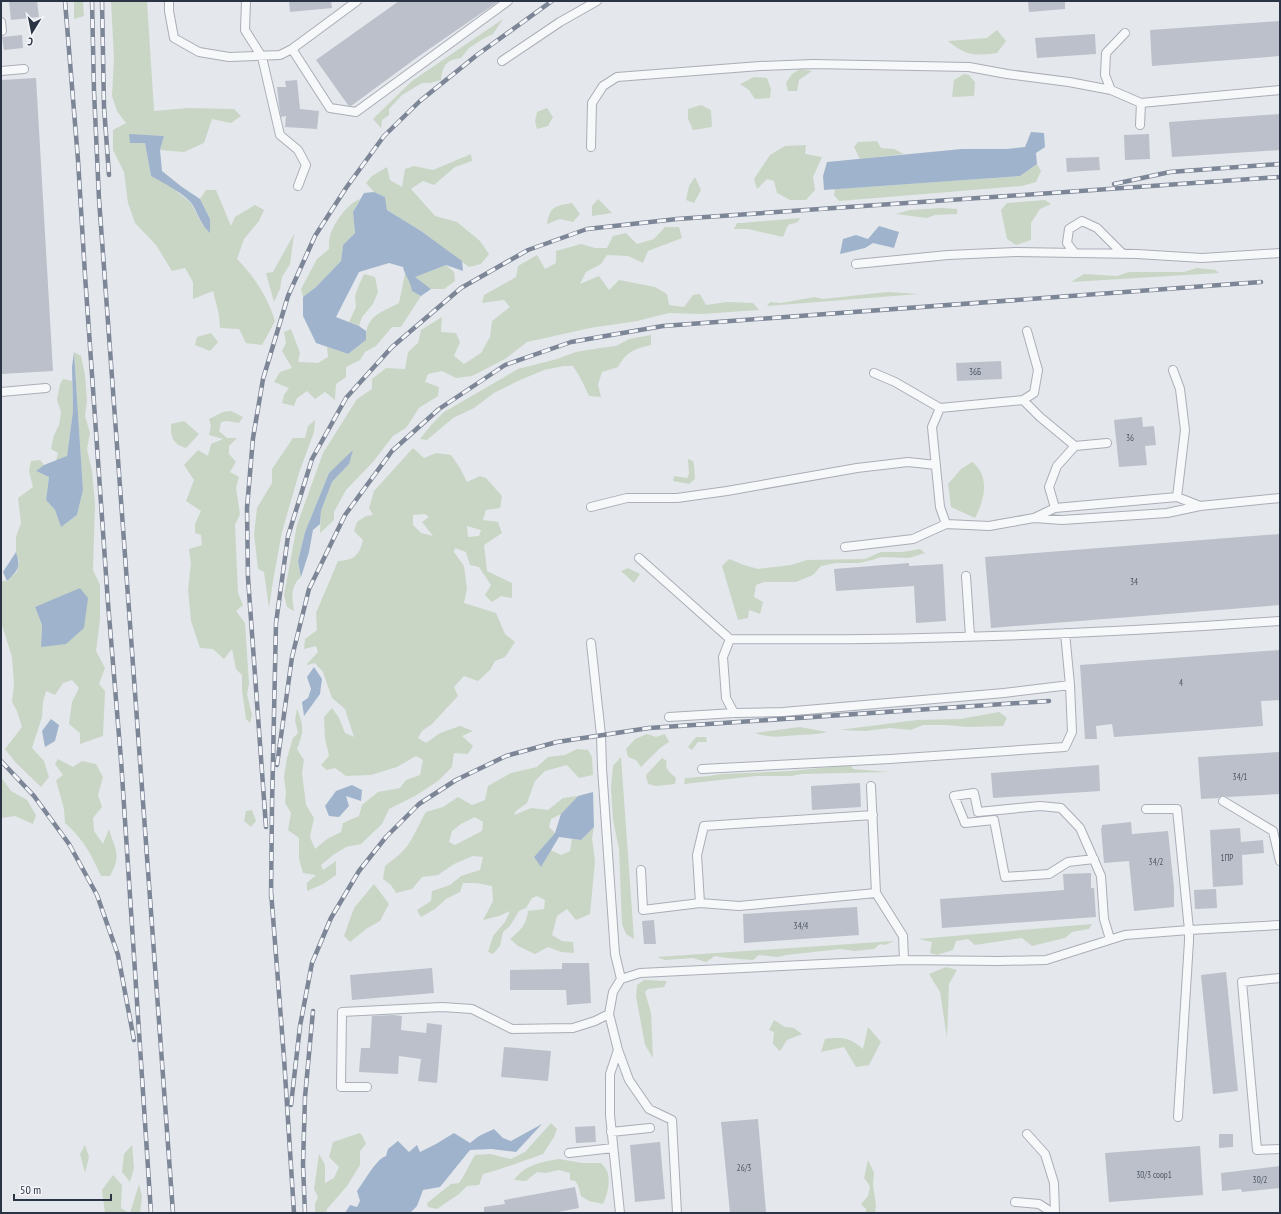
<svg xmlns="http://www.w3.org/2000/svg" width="1281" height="1214" font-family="'PT Sans Narrow',sans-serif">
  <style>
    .green { fill: #c9d6c5; fill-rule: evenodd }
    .water { fill: #9fb4cc }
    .building { fill: #bbc0ca }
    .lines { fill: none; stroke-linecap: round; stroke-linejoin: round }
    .service-casing { stroke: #a9aeb7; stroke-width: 10 }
    .service { stroke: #f7f8fa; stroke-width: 8 }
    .rail-casing { stroke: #7d8696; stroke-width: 4.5 }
    .rail { stroke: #f4f6f9; stroke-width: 3; stroke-dasharray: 9; stroke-linecap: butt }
    .labels { text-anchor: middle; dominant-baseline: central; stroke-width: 3; stroke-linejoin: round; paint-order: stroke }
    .number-label { font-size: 9px; fill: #4f5766 }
  </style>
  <rect width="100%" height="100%" fill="#e4e7ec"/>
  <path class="green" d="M74,1H83L84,16L74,19Z
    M111,1H147L154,111L188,108L234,109L241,116L231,123L212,119L204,143L184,152L160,150L164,136L130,135V143H145L151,176L170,186L191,203L203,226L210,219L200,199L206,190H216L231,226L235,217L255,205L264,210L259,221L244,239L237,259C254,276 268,298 275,321L262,345L246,343L239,329L220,328L219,315L213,291L193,299V282L185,268L172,271L156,245L135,223L128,203L124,172L113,150V130L126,123L117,111L112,96L114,58Z
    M503,19L493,34L483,39L469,48L461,58C446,60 443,65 441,80L430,83H422L402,95L389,109V115L382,120L381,128L373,119L412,81Z
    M997,30L1006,41L997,53C975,56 966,56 948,41L987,38Z
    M800,69L812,71L799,80L797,91H788L786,83L792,74Z
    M964,74L969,75L975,82L974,96L952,97L954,80Z
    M754,77L767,78L771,89L770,98L755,99L749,90L740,84Z
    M701,105L711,110L712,127L693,130L688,119V109Z
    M547,108L553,117L548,126L537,129L535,121L537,112Z
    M877,141L881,148L894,149L904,154L860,159L854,147L858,142Z
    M806,145L805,154L822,157L813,177L815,190L806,200H790L777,193L774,181L767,179L757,189L754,179L770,155L785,146Z
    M471,154L472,161L455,167L434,185L423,181L411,189L435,216L457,222L480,241L489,254L481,264L469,267L421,231L387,210L385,197L374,192L366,183L372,176L387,167L390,180L402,187L405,169L414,166L433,170Z
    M1037,164L1041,171L1036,182L1022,186L839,201L834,195L835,189L1020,176Z
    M695,177L701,190L694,203L686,200L689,186Z
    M360,199L353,212L355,233L343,245L341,261L316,287L303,297L301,289L317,259L329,249C329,245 329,240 330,236C333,224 348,203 360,199Z
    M598,199L612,213L592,216V206Z
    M1045,200L1051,204L1040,209L1031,223V240L1016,245L1007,239L1001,210L1007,203Z
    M572,203L580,214L573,222L560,219L547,224C550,206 555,206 572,203Z
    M942,208L957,209V214L935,215L927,218L896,214L910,210Z
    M800,218L798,222L788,225L783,237L748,229H734L737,223H742Z
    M665,227H679L682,238L648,251L643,263L628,256L607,255L601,264L586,272L580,284L599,276L609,290L619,280L655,287L667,294L669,305L684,307L693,295L700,294L706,305L727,302L753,303L759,310L702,314L669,313L637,321L590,328L527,342L505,359L472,376L456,378L442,371L428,374L425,382L439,387L438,396L419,408L406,428L393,436L373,462L346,490L334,512V520L320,533L321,511L332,482L349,464L329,473L305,532L298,561L301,577C290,586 292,599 294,611L287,607L284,595L297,525L323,453L357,399L372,389V379L386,368L405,369L408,352L418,343L421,330L442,317L441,332L456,333L460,342L454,356L464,364L481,353L490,337L492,321L510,307L504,300L482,303L484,295L516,277L518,266L537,255L545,269L556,263V251L581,244L595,248H607L613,236L626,233L637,244L654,239Z
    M294,234L290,264L282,277L280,289L274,302L266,273L273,272Z
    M446,265L454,272L455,281L444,289H431L414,277Z
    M1197,268L1215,270L1219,273L1071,282L1084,274L1117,276L1129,272H1184Z
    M364,274L375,277L378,292L373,304L362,317L359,326L349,322L356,307L355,296L359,285Z
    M405,274L411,283L413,291L421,296L401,327H392L376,346L365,352L360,360L346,367V377L336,384L335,400L325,392L315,399L307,391L297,398L294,406L282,403L284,395L289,388L274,382L280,372L292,368L282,351L286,343L284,332L291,329L300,353L298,362L318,363L328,357L327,347L348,354L366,340C365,316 380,313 399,303Z
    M887,292L919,294L767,306L770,302L781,303L815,297L823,299Z
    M211,333L218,342L210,351L195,345L197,337Z
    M651,335V345C634,349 626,352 618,367L602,372L598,385L601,397L589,396L581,379L573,366H564L544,370L520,380L494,393L474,408L453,418L427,440L420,439L432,424L444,412L518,369L557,359L576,352L600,348L616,346L629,339Z
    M74,352L81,356L85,375L87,400L85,416L90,433L87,449L92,471L95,504L93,570L100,585V620L96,651L105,668L99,684L105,691L103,736L80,744V733L69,724L72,702L79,688L72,680L63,683L55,695L46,691L43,702L42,717L32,748L44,761L49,777L41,787L15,762L5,749L22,727L17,711L12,702L14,684L12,657L1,622V581H7L17,572L19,561L16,552V537L21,523L18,498L33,487L29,471L31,461L40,460L44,465L36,471L49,477L46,500L55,510L61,527L77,515L83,490ZM67,595L41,647L42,625L35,607Z
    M63,379L72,381L73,411L67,456L56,461L58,453L51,449L54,435L59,425L61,412L57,400L60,384Z
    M231,411L243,417L239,423L227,421L221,422L219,431L227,438H237L229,446V454L236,462L230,472L239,477L236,488L240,514L235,525L238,593L243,605L236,611L245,623L249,684L247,694L252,715L250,723L246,719L242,690V675L236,669L232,649L224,659L213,649L200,648L191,621L188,590L191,563L189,549L202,545L201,535L195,533V524L201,511L186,501L194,480L184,465L198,450L208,456L211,444L223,439L209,435L211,426L209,419L223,412Z
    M315,420L314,432L299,473L282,532L273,581L269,608L264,572L258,569L254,534L257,508L272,483V469L293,438H305L308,426Z
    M184,421L199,434L186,448C172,444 171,437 171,424Z
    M413,448L424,458L436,453L451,455L460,468L467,482L480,476L486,478L502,496L500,508L486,510L483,520L498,522L502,533L484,545L487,571L512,583V598L501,596L492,602L485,595L491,585L479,567L470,565L466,552L455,548L454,552L464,566L467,589L464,603L496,613L505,634L515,642L505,657L495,661L490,670L478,681L464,676L454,687L458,696L432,724L422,731L418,738L426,743L440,733L460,726L473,731L462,736L473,746L468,754L454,753L452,767L438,781L415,796L389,809L382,824L361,844L346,847L333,855L321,865L323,870L336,861V875L323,884L307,891V883L316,875L303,873L299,859V838L288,830L291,813L285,803L286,792L284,777L287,758L293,738L298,733L295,720L297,709C304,726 304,732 297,749L304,760L302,773L306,805L314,818L310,837L315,849L327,839L341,832L343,823L359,816L362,805L378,792L400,788L406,780L420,775L423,760L416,756L397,767L371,775L346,776L335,768L327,770L321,765L329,756L325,738L324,717L332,708L339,718L345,733L354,737L345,709L332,698L323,672L315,663L306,665L318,652L316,646L304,649L305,639L317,630L316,613L338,561C354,560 359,556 363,540L354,531L357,522L366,516L373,515L369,508L374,491ZM425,514L429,517L422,522L433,536L421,533L413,525V515ZM467,526L481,530L479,536L468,537Z
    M688,459L693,461C695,467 694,472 695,479L689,484L673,481L674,476L687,478L689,474Z
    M972,462C991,476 984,501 975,518L951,507L948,484L961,469Z
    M920,549L925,553L909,558L881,557L872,560L859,563H836L821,566L813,575L796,582H764L756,585L754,597L763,602L760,614L749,610L748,618L738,620L722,566L729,559L744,565L758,569L791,565L807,560L865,559L881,552H903Z
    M628,568L640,574L634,583L621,571Z
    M999,712L1007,718L1003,726L967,727L947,725H923L911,730L890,728L865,731L839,730L917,720L960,719Z
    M800,727L827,732C816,735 810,734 799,735C780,736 774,739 755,733Z
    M647,734L656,737L665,734L669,742L660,748L641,767L636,760L628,757L626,749L635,739Z
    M696,737H706L707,742H698L692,750L688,747Z
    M577,749L588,750L592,757L593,775L579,778L567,765L545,771L535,781L527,803L516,811L514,815L531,808L548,810L563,798L578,796L561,814L551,819L549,827L555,833L534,857L541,866L551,850L561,855L570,851L572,839L581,840L594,827L592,838L595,861L590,914L576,920L567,909L557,916L552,935L562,941L573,942L574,953L561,952L548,947L535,954L518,946L510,939C520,931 527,924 528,911L544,909L545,900L537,896L532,898L526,908L519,911L510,926L503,932L500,946L493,954L488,952L493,936L505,922L510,911L499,916L483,920L493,901L492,886L476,883H463L460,892L446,899L435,909L421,917L417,910L431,901L432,891L450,885L461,876L480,870L483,857L473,856L454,864L438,875L422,877L412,889L396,893L391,885L383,879L385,866C391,861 397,857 402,852C413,841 418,825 426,812L443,807L458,797L472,805L485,800L488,786L511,773L537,767L548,757L565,755ZM475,817L483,822L482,831L455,845L449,842L452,831L461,824Z
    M621,757L634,939L626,934L622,924L619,849L613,820L611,788L613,766Z
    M662,758L667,761C664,769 670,772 676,778L675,784L656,786L648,784L646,775Z
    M58,759L73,767L82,761L96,764L103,777L98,795L102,807L93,818L94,831L103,844L109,829C115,850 122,854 110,876H101C91,854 84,840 65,823L64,809L56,780L63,775L55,764Z
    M851,765L853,769L889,772L802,774L791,776H756L684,784L685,778L710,776L721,774L791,771Z
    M1,777L11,791L27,800L36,815L33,824L15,816L1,818Z
    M252,810L256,821L251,827L244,821L246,811Z
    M374,884L389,904L380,921L366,929L350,942L344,936L354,908Z
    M1092,924L1089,929L1072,932L1065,938L1032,946L1022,938L975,945L968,939L956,941L953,950L937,955L930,953L932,942L918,939Z
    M894,941L885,945L880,944L874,949L855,951L841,949L786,955L778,957L759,955L753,960L727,958L715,956L706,962L693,958L665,960L657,957Z
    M946,967L957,970L949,984L947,1038L940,992L929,974Z
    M644,980L667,981L664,987L648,989L645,992L651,1013L653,1058L645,1045L636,996L637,985Z
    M774,1020L785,1027L794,1028L802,1034L787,1040L780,1051L773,1044L774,1032L769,1030Z
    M868,1027L881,1042L869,1065L856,1067L844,1047L821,1052L825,1039C843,1037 849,1037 863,1049Z
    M551,1123L557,1129L554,1137L543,1154C523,1161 503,1169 483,1174L479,1185L467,1186L459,1194L437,1209L428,1207L427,1203L451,1184L459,1183C466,1174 469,1164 475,1155L490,1154L511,1159L525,1152Z
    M360,1133L363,1137L366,1144L360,1151V1165L347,1186L327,1209L326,1213H315V1204L318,1197L314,1189L319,1154L325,1165V1183L334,1178L339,1167L329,1157L333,1142Z
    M85,1145L89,1157L85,1173L80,1154Z
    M132,1145L134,1168L130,1182L122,1172L124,1154Z
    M559,1159L582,1163H601C603,1165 606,1169 607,1171C611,1181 607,1196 603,1204L589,1201L581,1196L578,1185L575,1181L570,1180V1173L559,1170L546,1173L537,1172L526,1181L514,1180C525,1165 541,1162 559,1159Z
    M868,1160L874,1173L873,1184L876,1206L875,1213H866V1209L861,1204L868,1196L870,1186L864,1178Z
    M113,1175L122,1185L121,1208L129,1213H105L102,1190Z
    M139,1184L142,1196L140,1213H130Z"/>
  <path class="water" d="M1031,132L1044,133L1045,147L1036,153L1037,164L1020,176L824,190L823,176L827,162L962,149H1007L1025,147Z
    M129,134L164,136L160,150L162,171L182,187L200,199L210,219V233C200,224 199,215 192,204C185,194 162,182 151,176L145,143H130Z
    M374,192L385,197L387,210L421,231L462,261L463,271L446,265L415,277L431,289L421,296L412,291C411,282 405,276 403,267L389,263L359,272L336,317L359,326L366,331V340L348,354L316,343L303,316V297L316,287L341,261L343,245L355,233L353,212L364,193Z
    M879,226L899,232L894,248L873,243L865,248L840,254L843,239L856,235L868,239Z
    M74,352L83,490L77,515L61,527L55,510L46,500L49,477L36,471L44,465L67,456L73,411L72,367Z
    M353,450L349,464L332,482L321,511L320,524L313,530L309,552L301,577L298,561L305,532L329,473Z
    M16,552C21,567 18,571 7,581L3,572Z
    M80,588L88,598L84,628L66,644L41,647L42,625L35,607Z
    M314,667L322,679L320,694L304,716L302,702L308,698L311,689L307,677Z
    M51,719L59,725L55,741L45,747L42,731Z
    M352,785L362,790L361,801L346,796L349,806L339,817L329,816L325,806L336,791Z
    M593,792L594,827L581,840L559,837L541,867L534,857L555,833L561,814L578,796Z
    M542,1124L516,1152L491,1149L470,1150L440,1187L423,1190L417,1206L410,1213H345L350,1205L357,1207L360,1201L357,1191C364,1182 376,1159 386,1156L388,1149L398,1141L409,1152L417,1145L420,1152L436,1144L454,1133L470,1143L479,1136L494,1129L503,1138L511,1141Z"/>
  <path class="building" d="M9,1H37L39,17L11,20Z
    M289,1H331L332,8L290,12Z
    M399,1H499L419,56L351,106L348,105L316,60Z
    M1028,1H1065V9L1029,12Z
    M1280,21V56L1152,66L1150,30Z
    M1095,34L1096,54L1037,58L1035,38Z
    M22,35L23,48L4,50L2,37Z
    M36,78L53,371L1,374V80Z
    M297,80L300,109L319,111L317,129L285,127L286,116L281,117L279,105L277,87H286L285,81Z
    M1280,114V150L1172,157L1169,122Z
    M1149,134L1150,159L1125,160L1124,135Z
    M1099,157L1100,170L1067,172L1066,158Z
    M1001,361L1002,379L957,381L956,363Z
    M1142,417L1143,427L1154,426L1156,445L1145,446L1147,465L1119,467L1114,420Z
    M1280,534V605L991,628L985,557Z
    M909,563V566L943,564L946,621L916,623L914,586L836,591L834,569Z
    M1280,650V700L1261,701L1263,726L1114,737L1112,724L1096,726L1097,739H1085L1080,665Z
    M1280,752V794L1228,797L1223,796L1218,798L1201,799L1198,757Z
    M1099,765L1100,791L993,798L991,773Z
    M860,783L861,807L812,810L811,786Z
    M1131,822L1132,834L1168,831L1174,888V907L1134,911L1129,861L1104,863L1101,828H1102V825Z
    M1240,828L1241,842L1263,840L1264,853L1242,855L1243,885L1213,887L1210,830Z
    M1091,873V888H1094L1096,917L942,928L940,899L1064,890L1063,874Z
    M1216,889L1217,908L1195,909L1194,890Z
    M857,907L859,935L744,943L743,914Z
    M654,920L656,944H644L642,921Z
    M562,963H589L591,1003L567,1005L566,990H510V970L562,969Z
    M432,968L434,993L352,1000L350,975Z
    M1226,972L1238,1091L1213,1094L1201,975Z
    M393,1015L402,1016L401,1030L426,1033L427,1023L442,1025L437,1083L418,1081L421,1059L399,1056L398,1074L359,1072L361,1048H370L372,1016Z
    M504,1047L551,1051L548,1081L501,1077Z
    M758,1119L766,1212L730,1213L721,1122Z
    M595,1126L596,1142L576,1143L575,1127Z
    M1219,1134H1233V1147L1219,1148Z
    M660,1142L665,1199L635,1202L630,1145Z
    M1200,1146L1203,1195L1109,1202L1105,1153Z
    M1280,1166V1188L1242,1192L1241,1189L1222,1191L1221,1173Z
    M575,1187L579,1208L553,1213H484V1207L505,1204L504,1200Z"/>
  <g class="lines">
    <defs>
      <path id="service" d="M169,1V11L174,38L199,52L229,57L280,55L292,49
        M246,1L245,30L262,57L280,135L298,150L306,165L298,186
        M357,1L292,49L330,108L356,112L508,1
        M1,22L2,31
        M502,61L560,22L597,1
        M1,71L24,69
        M1111,90L1105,75L1106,53L1125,33
        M1140,125L1141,103
        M591,147L592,103L603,86L617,77L760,66L813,64L969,67L1007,74L1069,82L1111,90L1141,103L1280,90
        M1074,252L1067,243L1069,229L1082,221L1097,228L1122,253
        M856,264L948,255L1016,252L1137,254L1202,258L1280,253
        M1173,370L1180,389L1185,430L1177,497
        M874,373L895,382L940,408
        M1,392L46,388
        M1023,400L1034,393L1038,370L1027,331
        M591,507L627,498H677L727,491L857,468L908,462L936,465
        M1055,508L1049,487L1057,466L1075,446
        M1034,518L1062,520L1167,513L1200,506
        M946,524L940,507L932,427L940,408L1023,400L1040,417L1075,446L1107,443
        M845,547L913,539L946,524L989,526L1034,518L1055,508L1177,497L1200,506L1280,498
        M639,558L730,639
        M966,576L970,636
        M591,643L601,735L602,768L615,954L621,979
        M734,713L726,698L723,657L730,639C913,641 1097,634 1280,621
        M669,717L734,713L783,712L1004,693L1070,685
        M702,769L890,759L1065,747L1072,732L1070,685L1065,633
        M871,786L876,893L903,936L904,960
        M1223,801L1273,831L1280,861
        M1146,809H1177L1189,930
        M1094,859L1068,862L1049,874L1005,877L994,820L965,823L954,796L974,793L978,812L1040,806L1061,808L1080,828L1101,876L1104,919L1110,939
        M641,870L643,910L700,903L739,906L876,893
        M700,903L697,855L704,826L873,815
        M1280,978L1242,982L1257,1150L1280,1149
        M618,1050L610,1074V1115L620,1213
        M367,1087H341L342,1012L442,1007L472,1009L512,1029L573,1028L595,1021L609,1014
        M1178,1117L1189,941V930
        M611,1132L650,1128
        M1027,1134L1045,1154L1054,1183L1055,1213
        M569,1153L613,1148
        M1015,1202L1039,1204L1053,1213
        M677,1213L672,1120L649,1109L629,1080L618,1050L609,1014L613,992L621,979L640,973L904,960L999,961L1046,960L1125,935L1189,930L1280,925"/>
    </defs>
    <use href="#service" class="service-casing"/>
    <use href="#service" class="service"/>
    <defs>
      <path id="rail" d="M65,1L78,160L85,275L108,603L121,760L151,1213
        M92,1L94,91L99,199L173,1213
        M102,1L104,107L109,175
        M1114,184L1170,172L1280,164
        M1,761L34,796L69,844L97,895L118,955L134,1040
        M277,765L292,657L309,589L345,515L392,451L439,409L505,365L571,342L663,326L1261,282
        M266,827L248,578L247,508L253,438L263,379L288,296L315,236L346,188L384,136L420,101L477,55L552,1
        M271,891L284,1058L294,1213
        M271,897L272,806L276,623L288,536L312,459L346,398L392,347L461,288L528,250L587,229L677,219L1280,177
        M291,1105L300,1026L312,963L331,918L359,871L386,837L419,804L456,780L506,756L557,742L649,728L1049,701
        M305,1213L303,1165L305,1097L313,1011"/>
    </defs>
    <use href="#rail" class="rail-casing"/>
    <use href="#rail" class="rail"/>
  </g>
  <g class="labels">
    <g class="number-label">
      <text x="975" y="371">36Б</text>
      <text x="1130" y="437">36</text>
      <text x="1134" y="581">34</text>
      <text x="1181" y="682">4</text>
      <text x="1240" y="776">34/1</text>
      <text x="1227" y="857">1ПР</text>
      <text x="1156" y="861">34/2</text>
      <text x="801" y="925">34/4</text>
      <text x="744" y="1167">26/3</text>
      <text x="1154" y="1174">30/3 соор1</text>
      <text x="1260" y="1179">30/2</text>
    </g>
  </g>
  <rect width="1281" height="1214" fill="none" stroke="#2b3445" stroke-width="4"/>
  <g transform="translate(32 32) rotate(190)" stroke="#f4f6f9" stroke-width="3" paint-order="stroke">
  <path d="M0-3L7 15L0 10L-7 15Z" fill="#2b3445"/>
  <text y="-6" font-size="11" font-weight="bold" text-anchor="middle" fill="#2b3445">С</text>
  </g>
  <path d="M14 1194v6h97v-6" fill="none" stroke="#2b3445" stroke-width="2"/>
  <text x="20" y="1194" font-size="12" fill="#2b3445" stroke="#f4f6f9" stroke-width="3" paint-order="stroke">50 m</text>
</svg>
